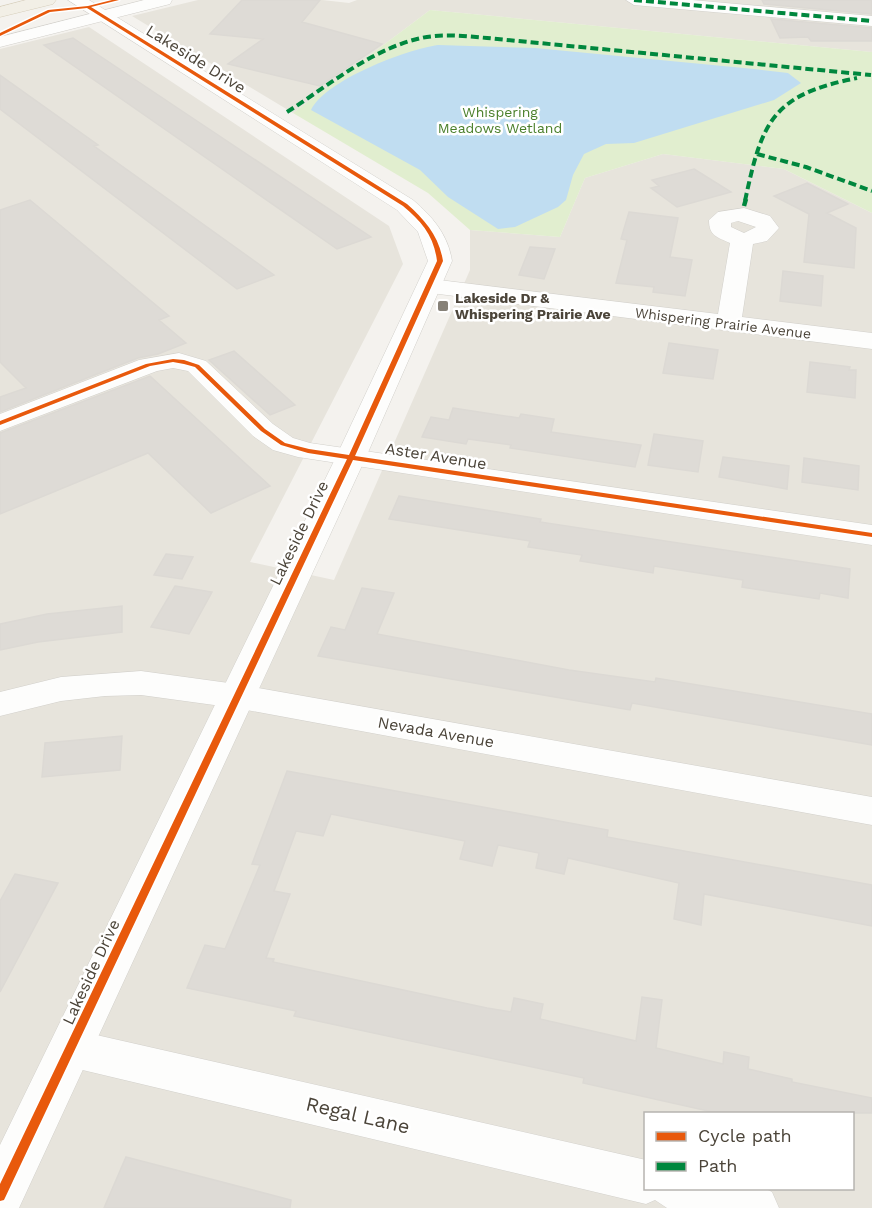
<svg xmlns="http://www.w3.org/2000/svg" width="872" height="1208" font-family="'Work Sans',sans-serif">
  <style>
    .residential { fill: #e7e4dc; fill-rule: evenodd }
    .green { fill: #e1eecf }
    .water { fill: #c0ddf1 }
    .building { fill: #dedbd6; stroke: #dcd9d4; stroke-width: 1.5 }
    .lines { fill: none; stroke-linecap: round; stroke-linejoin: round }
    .minor-casing { stroke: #d2d0cb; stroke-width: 1 }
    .tertiary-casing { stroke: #d2d0cb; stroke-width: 1 }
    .primary-casing { stroke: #d6cebb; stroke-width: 1 }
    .minor { fill: #fdfdfc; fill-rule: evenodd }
    .tertiary { fill: #fdfdfc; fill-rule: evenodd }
    .primary { fill: #f2efe6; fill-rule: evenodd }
    .quiet-far1 { stroke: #00873e; stroke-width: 4; stroke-dasharray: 8 4; stroke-linecap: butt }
    .quiet { stroke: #00873e; stroke-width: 4.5; stroke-dasharray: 10 4.5; stroke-linecap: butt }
    .cycleway-casing { stroke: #fff; stroke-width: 3 }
    .cycleway { fill: #e8590c; fill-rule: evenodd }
    .poi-dot { fill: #868178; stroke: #fff; stroke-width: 2 }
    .labels { text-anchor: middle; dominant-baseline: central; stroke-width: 5; stroke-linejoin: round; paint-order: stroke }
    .far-park-label { font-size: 14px; fill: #4a7f2a; stroke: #fff }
    .far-poi-label { font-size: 14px; font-weight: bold; fill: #4b4439; stroke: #fff; text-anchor: start }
    .far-street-label { font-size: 14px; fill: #4b4439; stroke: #fff }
    .street-label { font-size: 16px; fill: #4b4439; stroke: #fff }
    .near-street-label { font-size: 20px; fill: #4b4439; stroke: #fff }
  </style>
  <rect width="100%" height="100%" fill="#f4f2ee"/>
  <path class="residential" d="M198,0H322L349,3L357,0H872V52L430,10L293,113L132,16Z
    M89,27L389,226L403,264L250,562L334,580L470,270V230L560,237L585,178L663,154L784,169L872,213V1208H0V49ZM646,1114H852V1188H646Z"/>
  <path class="green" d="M430,10L872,52V213L784,169L663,154L585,178L560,237L470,230L428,193L293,113Z"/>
  <path class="water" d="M438,45L535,48L754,69L788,73L801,83L774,100L634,143L606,144L584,154L573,175L566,200L558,207L515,227L498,229L448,197L420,170L311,110C326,80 405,50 438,45Z"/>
  <path class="building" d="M242,0H320L302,22L382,44L320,86L228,64L263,39L210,34Z
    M762,0H872V14L764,4Z
    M771,19L872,28V41H811L808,37L780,38Z
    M73,38L197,121L371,237L337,249L44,45Z
    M0,75L98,145L94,146L274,275L237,289L0,109Z
    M694,169L731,192L677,207L651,188L659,186L652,180Z
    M807,183L848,204L827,213L856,228L854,268L804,262L809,214L774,196Z
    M30,200L169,316L159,320L186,343L158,354L138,358L0,412V397L26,388L0,362V210Z
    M629,212L678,218L670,257L692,260L685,296L653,292L654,287L616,283L627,240L621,239Z
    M530,247L555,249L544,279L519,275Z
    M783,271L823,276L821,306L780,301Z
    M669,343L718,350L713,379L663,373Z
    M234,351L295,405L270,415L209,360Z
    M810,362L850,367L849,370H856L855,398L807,392Z
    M150,376L270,486L211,513L148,453L0,514V433Z
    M453,408L519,418L521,414L554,419L551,432L641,445L635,467L510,448L511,445L468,439L466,444L422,437L431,417L449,420Z
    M654,434L703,441L698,472L648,465Z
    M723,457L789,466L787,489L719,477Z
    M804,458L859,466L858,490L802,482Z
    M399,496L541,519L540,522L850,569L848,598L820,593L819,599L742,587L743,580L654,566L653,573L580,561L582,555L528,547L530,541L389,519Z
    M166,554L193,557L182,579L154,575Z
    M175,586L212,592L189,634L151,627Z
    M362,588L394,593L377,634L569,670L655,682L656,678L872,714V745L632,703L630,710L318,656L331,627L345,630Z
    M122,606V632L38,642L0,650V624L47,614Z
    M122,736L120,770L42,777L45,743Z
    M287,771L608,830L607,837L872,885V926L704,894L701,925L674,919L679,883L568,858L564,874L536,868L539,853L498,845L492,866L460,859L465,841L331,814L323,836L296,831L274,891L290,894L266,958L274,959L273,962L487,1008L511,1012L514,998L543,1004L540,1019L636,1041L642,997L662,1000L656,1048L723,1064L724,1052L749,1057L748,1069L792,1079V1082L872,1098V1113H717L583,1083L584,1078L294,1016L296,1011L187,988L205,945L225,949L260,865L252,864Z
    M15,874L58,883L0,992V901Z
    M126,1157L291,1200L290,1208H104Z"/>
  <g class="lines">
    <defs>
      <path id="minor" d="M144,0H172L170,4L0,47V37Z
        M626,0H692L872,16V26L634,5Z
        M744,208L770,216L779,228L767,241L753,244L742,317L872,333V349L431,293L423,291L419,286L423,281L431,279L718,314L730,243C717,237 709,236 709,220L718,212ZM738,221L756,227L744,233L731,227V223Z
        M179,353L206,361L273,424L293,438L310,443L872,525V545L298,457L273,450L253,436L188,371L173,368L157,371L0,431V414L139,360Z
        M141,671L236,684L872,797V825L236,708L141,695L105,696L61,701L0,716V692L61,677Z
        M70,1029L646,1160V1188H764L772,1192L779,1208H667L655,1200L646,1204L70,1067L55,1062L49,1048L55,1034Z"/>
      <path id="tertiary" d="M68,0H89L413,200C433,217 448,235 452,261L366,457L19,1208H0V1145L336,457L428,261L418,232L397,210Z"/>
      <path id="primary" d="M26,0H56L53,4L0,17V7Z"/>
    </defs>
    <use href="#minor" class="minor-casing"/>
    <use href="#tertiary" class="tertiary-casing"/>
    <use href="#primary" class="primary-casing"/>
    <use href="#minor" class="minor"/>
    <use href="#tertiary" class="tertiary"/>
    <use href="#primary" class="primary"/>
    <path class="quiet-far1" d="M634,0L872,21
      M287,112C328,86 369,51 417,39C440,33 464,36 487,38L871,75
      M757,154L806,167L872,191
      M745,201C762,121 772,95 857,78"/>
    <path class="quiet" d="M744,206L746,199"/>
    <defs>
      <path id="cycleway" d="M112,0H119L91,7L407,204C425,220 439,236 443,261L355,456L872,533V537L353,460L4,1200L0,1201V1184L347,459L308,453L281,445L261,431L195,367L184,364L173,362L150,366L0,425V421L146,364L173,359L184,360L199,365L265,429L285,443L309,449L349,455L437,261C434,236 422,222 403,206L87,8L50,12L0,36V33L48,10L88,6Z"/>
    </defs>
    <use href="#cycleway" class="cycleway-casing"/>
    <use href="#cycleway" class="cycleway"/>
  </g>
  <rect class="poi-dot" x="437" y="300" width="12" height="12" rx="3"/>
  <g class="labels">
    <g class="far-park-label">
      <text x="500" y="112">Whispering<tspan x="500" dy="16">Meadows Wetland</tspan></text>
    </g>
    <g class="far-poi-label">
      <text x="455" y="298">Lakeside Dr &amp;<tspan x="455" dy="16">Whispering Prairie Ave</tspan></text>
    </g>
    <g class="far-street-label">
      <text transform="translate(723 323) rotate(7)">Whispering Prairie Avenue</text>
    </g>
    <g class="street-label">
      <text transform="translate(196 59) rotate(32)">Lakeside Drive</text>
      <text transform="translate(436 456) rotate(9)">Aster Avenue</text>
      <text transform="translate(299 533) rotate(-64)">Lakeside Drive</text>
      <text transform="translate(436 732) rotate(10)">Nevada Avenue</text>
      <text transform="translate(91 972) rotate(-65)">Lakeside Drive</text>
    </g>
    <g class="near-street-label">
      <text transform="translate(358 1115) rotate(13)">Regal Lane</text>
    </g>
  </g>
  <rect x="644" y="1112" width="210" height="78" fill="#ffffff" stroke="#b7b4b0" stroke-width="1.5"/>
  <rect x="656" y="1132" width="30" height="9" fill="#e8590c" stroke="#b7b4b0" stroke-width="1.5"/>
  <text x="698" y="1142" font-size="18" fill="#4b4439">Cycle path</text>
  <rect x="656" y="1162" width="30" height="9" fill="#00873e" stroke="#b7b4b0" stroke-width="1.5"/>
  <text x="698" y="1172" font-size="18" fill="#4b4439">Path</text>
</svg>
